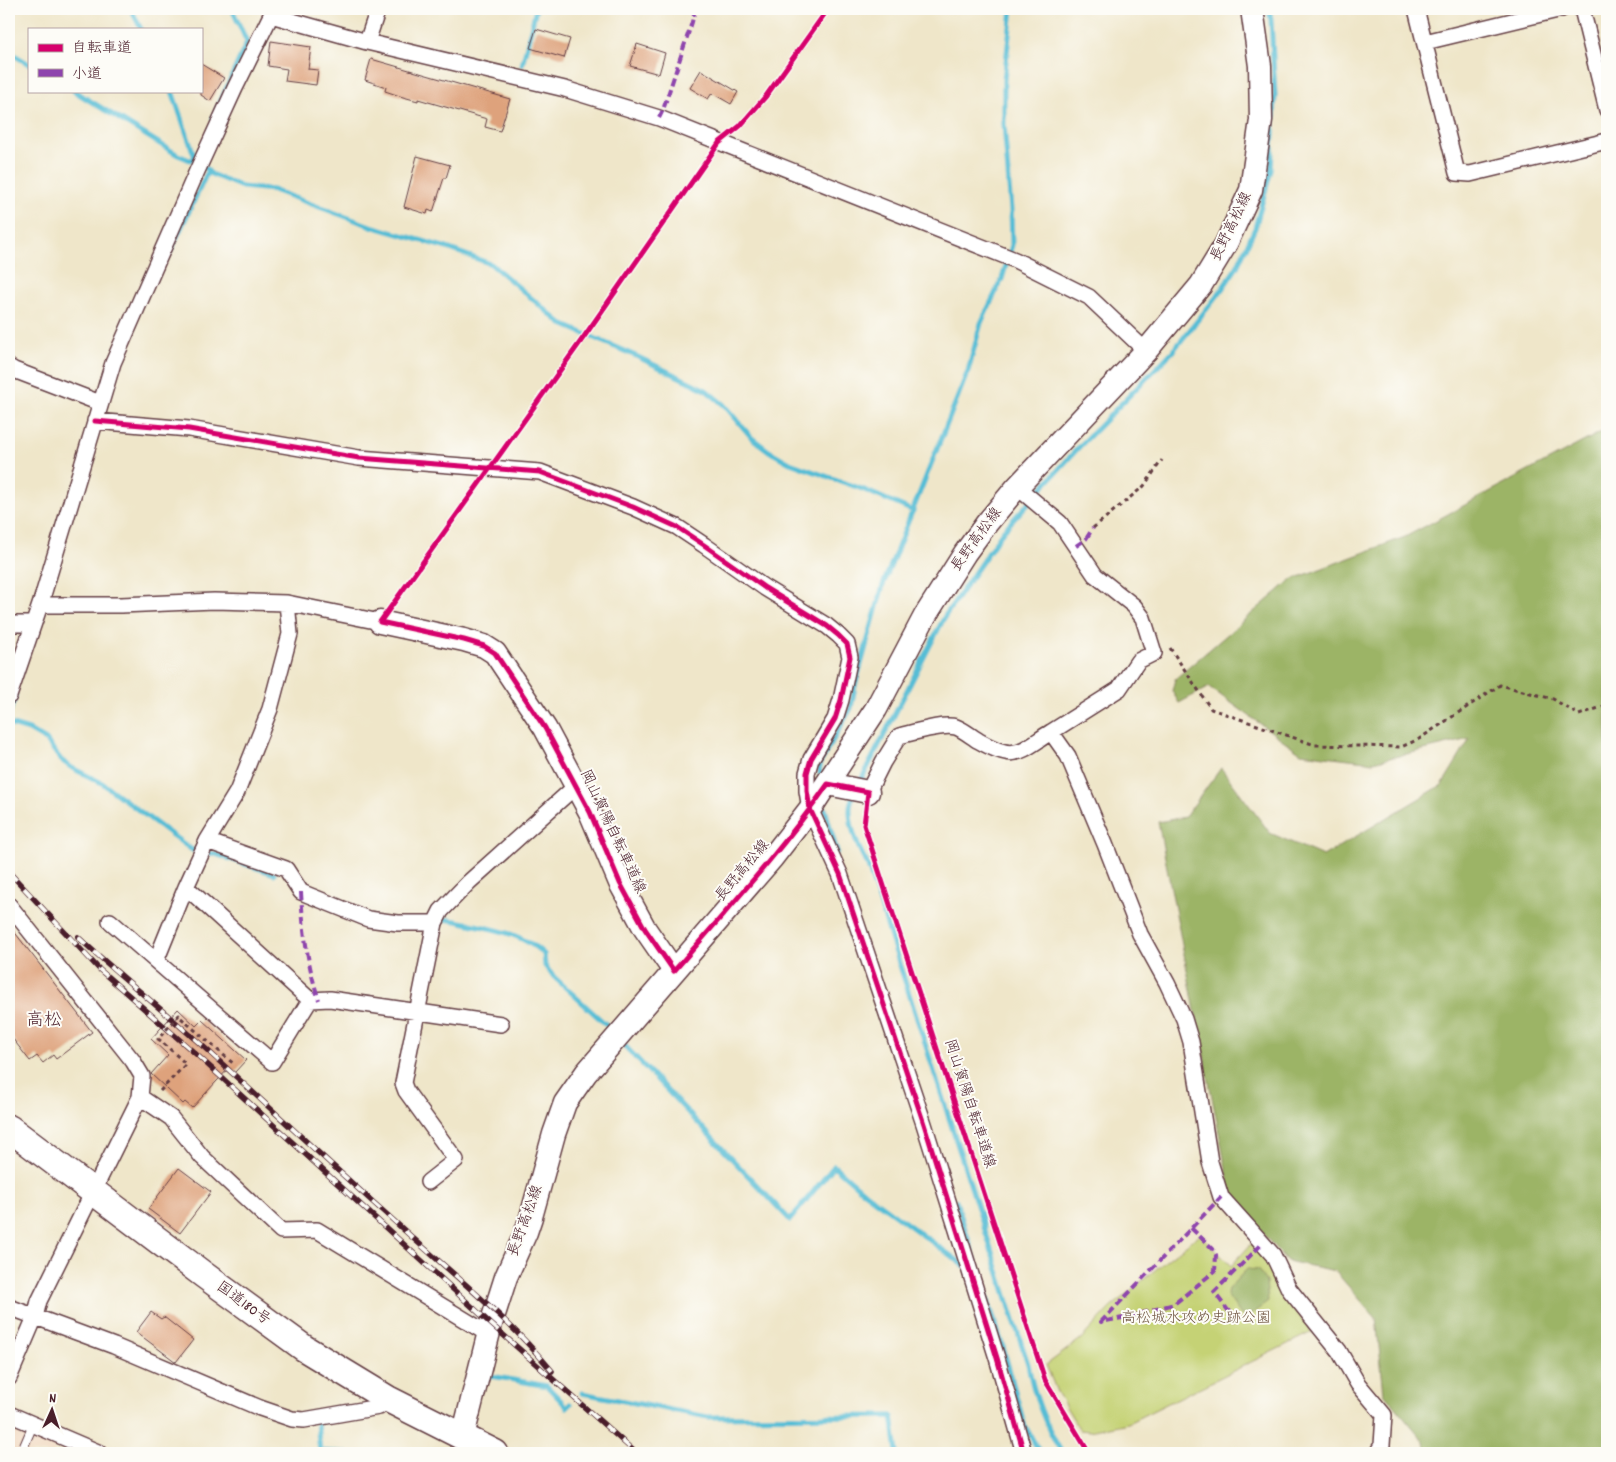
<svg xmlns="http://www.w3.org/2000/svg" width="1616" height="1462" font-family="Dekko,'Klee One',sans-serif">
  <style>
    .built { fill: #f0d6bc }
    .green { fill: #c5d274; stroke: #887850 }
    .forest { fill: #9cb466; stroke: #736a48 }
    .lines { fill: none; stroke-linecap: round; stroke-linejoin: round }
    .stream { stroke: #57bdd5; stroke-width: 5 }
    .building { fill: #dea27b }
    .service-casing { stroke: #633d43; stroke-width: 10 }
    .minor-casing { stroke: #633d43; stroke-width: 18 }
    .secondary-casing { stroke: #633d43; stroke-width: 25 }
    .trunk-casing { stroke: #633d43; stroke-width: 29 }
    .path { stroke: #633d43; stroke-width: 3; stroke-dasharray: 4 4; stroke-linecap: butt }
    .service { stroke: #fff; stroke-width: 8 }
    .minor { stroke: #fff; stroke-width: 15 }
    .secondary { stroke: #fff; stroke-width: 22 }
    .trunk { stroke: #fff; stroke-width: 26 }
    .rail-casing { stroke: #4a1f2b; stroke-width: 5.5 }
    .rail { stroke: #fdfcf7; stroke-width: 4; stroke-dasharray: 11; stroke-linecap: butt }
    .path-bridge { stroke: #633d43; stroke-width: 3; stroke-dasharray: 4 4; stroke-linecap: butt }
    .quiet { stroke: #8e44ad; stroke-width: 4; stroke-dasharray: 8 4; stroke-linecap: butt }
    .cycleway-casing { stroke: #fdfcf7; stroke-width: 8 }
    .cycleway { stroke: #d6006c; stroke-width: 5 }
    .labels { text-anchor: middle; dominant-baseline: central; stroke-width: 4; stroke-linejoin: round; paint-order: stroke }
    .street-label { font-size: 15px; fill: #4a1f2b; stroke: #fdfcf7 }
    .park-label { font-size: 15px; fill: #6f5541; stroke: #fdfcf7 }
    .quarter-label { font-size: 18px; fill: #4a1f2b; stroke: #fdfcf7 }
  </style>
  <rect width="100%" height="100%" fill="#fdfcf7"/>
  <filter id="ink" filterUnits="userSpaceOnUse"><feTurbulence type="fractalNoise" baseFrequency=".02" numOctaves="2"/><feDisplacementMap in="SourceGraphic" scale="10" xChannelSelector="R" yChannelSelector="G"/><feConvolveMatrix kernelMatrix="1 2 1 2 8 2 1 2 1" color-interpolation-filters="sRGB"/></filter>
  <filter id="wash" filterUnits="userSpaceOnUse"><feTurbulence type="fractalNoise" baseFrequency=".0096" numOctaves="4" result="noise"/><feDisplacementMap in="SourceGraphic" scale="20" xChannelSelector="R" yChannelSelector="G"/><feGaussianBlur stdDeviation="1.12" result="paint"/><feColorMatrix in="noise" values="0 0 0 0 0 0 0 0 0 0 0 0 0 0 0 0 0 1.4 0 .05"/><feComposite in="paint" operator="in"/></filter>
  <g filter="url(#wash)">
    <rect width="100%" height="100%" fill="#efe6c9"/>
    <path class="built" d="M9,1421L58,1442L53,1453H9Z"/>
    <path class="green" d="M1200,1234L1231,1266L1253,1242L1268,1254L1282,1290L1312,1332L1128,1423L1089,1431L1080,1430L1057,1392L1046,1365L1082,1338L1110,1308L1168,1259Z"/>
    <path class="forest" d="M1607,429V1453H1426L1424,1441L1384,1393L1376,1318L1335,1271L1287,1261L1232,1199L1158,822L1185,817L1221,768L1270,833L1323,856L1442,785L1470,739L1373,762L1301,753L1209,687L1179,703L1172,691L1175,679L1291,580L1405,537Z
      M1247,1269L1258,1270L1266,1282L1268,1302L1247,1317L1241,1315L1227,1295L1228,1289Z"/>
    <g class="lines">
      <path class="stream" d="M131,9L141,29
        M9,52L29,64
        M522,65L536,9
        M74,91L178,155L190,160L195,158L196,155
        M172,91L195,158L211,174L242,187L273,190L371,226L447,248L491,264L562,324L638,357L706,390L724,405L752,438L769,451L790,463L862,489L913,511
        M213,118L247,42L232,9
        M169,254L208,171
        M9,715L15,696
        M9,724L29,730L46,740L61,760L72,768L102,783L192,850L215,854L274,874
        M820,773L819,765L851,708L855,686L883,585L968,371L981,323L1002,279L1012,245L1011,210L1004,124V80L1012,9
        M859,784L945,616L1003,531L1079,447L1172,352L1218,295L1237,267L1255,228L1271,170L1275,95L1271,20L1269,9
        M853,796C844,814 857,847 867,863L1028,1364C1034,1396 1045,1425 1062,1453
        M825,809L837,852
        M440,919C452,919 464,923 475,925C502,931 523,935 544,954L545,966L554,977L611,1029
        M625,1046L790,1220L834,1166L865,1193L965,1266
        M956,1201L1003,1347L1024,1424L1040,1453
        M486,1375L547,1386L567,1407L570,1404
        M582,1393L708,1417L892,1416L897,1453
        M317,1422L320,1451L346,1453"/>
    </g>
    <g id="blocks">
      <path class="building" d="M536,29L570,39L564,58L530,48Z
        M271,41L311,47L308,69L318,70L316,85L285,81L287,69L268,66Z
        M637,44L665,53L659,74L630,66Z
        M371,59L510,99L500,131L485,127L487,119L418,99V101L403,97L385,91L386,87L365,80Z
        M201,64L224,78L210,101L201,95Z
        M701,70L738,92L731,104L712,93L708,99L690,88Z
        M417,156L450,165L446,178H444L433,212L428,210L427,214L404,207Z
        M9,925L92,1032L56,1059L53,1055L43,1063L37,1056L30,1061L9,1034Z
        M178,1009L196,1026L202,1020L246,1060L234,1073L229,1068L192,1108L185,1102L183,1104L151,1074L168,1055L151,1039Z
        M179,1168L211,1192L180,1233L148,1209Z
        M151,1312L161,1319L164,1317L193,1340L176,1362L136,1332Z"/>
    </g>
  </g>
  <g filter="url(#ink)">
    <use href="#blocks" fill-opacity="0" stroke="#633d43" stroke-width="1"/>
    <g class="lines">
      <defs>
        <path id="service" d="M21,1453L33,1425"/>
        <path id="minor" d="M1416,9L1457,173L1470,174L1607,141
          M1582,9L1607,110
          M271,15L367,42L565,89L659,118L1015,260L1089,297L1146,351
          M367,42L378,9
          M1425,42L1562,9
          M9,367L14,370L100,403
          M95,421L189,429L359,458L540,472L633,507L677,527L704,545L765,588L827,626L838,635L847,644L850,657L841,700L835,719L811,759L807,773V791L810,809L840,874L924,1124L997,1358L1024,1453
          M1017,487L1060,523L1095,575L1134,606L1143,618L1154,653L1138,661L1119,689L1051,732
          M40,605H121L214,601L287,603L380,622
          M9,624H33
          M9,696L40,605L113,363L197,171L235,88L274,9
          M868,792L883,762L899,736C913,733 942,723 956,727C964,730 972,737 979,741C1016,762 1019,752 1051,732L1068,756L1105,844L1140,934L1167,983L1184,1019L1191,1042L1210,1162L1221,1197L1273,1255L1289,1289L1339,1351L1358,1384L1384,1415L1382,1445L1377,1453
          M207,841L286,869L301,892L368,919L398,923H435
          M9,905L133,1061L142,1076L140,1097L171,1118L202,1157L281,1231L317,1230L488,1334
          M110,921L272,1062L310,1000L186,887
          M156,961L186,887L207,841L237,792L270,709L290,634L287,603
          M310,1000L330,999L501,1024
          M428,1182L456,1160L406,1091L403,1083L435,923L441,911L469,882L577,785
          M9,1307L114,1346L260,1408L292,1419L304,1420L379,1407L388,1399
          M9,1378L35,1317L39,1301L140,1097
          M9,1414L100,1453"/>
        <path id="secondary" d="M380,622L464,640L484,646L495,653L545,728L590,812L620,883L645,929L674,971
          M828,784L868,792
          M463,1436L491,1324L506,1277L526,1232L531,1217L554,1134L565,1103L586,1073L772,858L810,809L876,709L925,616L965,553L987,523L1017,487L1146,351L1201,285L1226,244L1251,190L1261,120L1260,66L1252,9"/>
        <path id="trunk" d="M9,1128L204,1275L304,1348L388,1399L495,1453"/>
      </defs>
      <use href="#service" class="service-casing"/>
      <use href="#minor" class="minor-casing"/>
      <use href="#secondary" class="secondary-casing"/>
      <use href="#trunk" class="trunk-casing"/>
      <path class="path" d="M1093,528L1144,486L1162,460
        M1170,648L1211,709L1315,745L1401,747L1419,739L1500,685L1553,699L1579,715L1607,705
        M181,1018L235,1065
        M160,1091L186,1064L161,1041"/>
      <use href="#service" class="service"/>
      <use href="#minor" class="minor"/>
      <use href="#secondary" class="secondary"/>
      <use href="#trunk" class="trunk"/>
      <defs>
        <path id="rail" d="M9,872L100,970L197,1055L491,1324L636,1453
          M78,937C120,976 164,1011 206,1049C268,1106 330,1164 393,1220C446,1269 506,1315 552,1371"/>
      </defs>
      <use href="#rail" class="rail-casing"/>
      <use href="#rail" class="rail"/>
      <path class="path-bridge" d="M161,1041L158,1039L179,1015L181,1018"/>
      <path class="quiet" d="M659,118L663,110L692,22L695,9
        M1076,546L1086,539L1093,528
        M301,892C303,929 307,964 319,1000
        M1191,1228L1213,1249L1216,1255L1215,1271L1174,1304L1128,1317L1101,1322L1221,1197
        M1237,1322L1214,1292L1262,1244"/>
      <defs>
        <path id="cycleway" d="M828,9L766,96L740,126L719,143L581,341L380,622L464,640L484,646L495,653L545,728L590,812L620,883L645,929L674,971C727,910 782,850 828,784L868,792L864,825L1045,1380L1089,1453
          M95,421L189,429L359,458L540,472L633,507L677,527L704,545L765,588L827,626L838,635L847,644L850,657L841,700L835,719L811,759L807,773V791L810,809L840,874L924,1124L997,1358L1024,1453"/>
      </defs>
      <use href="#cycleway" class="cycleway-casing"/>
      <use href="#cycleway" class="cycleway"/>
    </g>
  </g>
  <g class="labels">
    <g class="street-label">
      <text transform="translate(1232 227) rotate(-64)">長野高松線</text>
      <text transform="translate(977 540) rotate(-54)">長野高松線</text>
      <text transform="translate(612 832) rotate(65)">岡山賀陽自転車道線</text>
      <text transform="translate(743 871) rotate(-50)">長野高松線</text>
      <text transform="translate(969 1104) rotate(72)">岡山賀陽自転車道線</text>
      <text transform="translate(526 1221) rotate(-70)">長野高松線</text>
      <text transform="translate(243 1304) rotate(36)">国道180号</text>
    </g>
    <g class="park-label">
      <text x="1196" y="1319">高松城水攻め史跡公園</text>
    </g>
    <g class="quarter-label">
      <text x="44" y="1021">高松</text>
    </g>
  </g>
  <rect width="1616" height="1462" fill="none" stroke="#fdfcf7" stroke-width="30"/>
  <rect x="28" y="28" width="175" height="65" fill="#fdfcf7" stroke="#b5a4a5"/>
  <rect x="38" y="44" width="25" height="8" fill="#d6006c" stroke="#b5a4a5"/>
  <text x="72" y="52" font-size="15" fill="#4a1f2b">自転車道</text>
  <rect x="38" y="69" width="25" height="8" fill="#8e44ad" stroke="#b5a4a5"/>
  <text x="72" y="78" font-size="15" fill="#4a1f2b">小道</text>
  <g transform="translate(52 1410) rotate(3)" stroke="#fdfcf7" stroke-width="4" paint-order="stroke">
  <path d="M0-4L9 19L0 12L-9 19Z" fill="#4a1f2b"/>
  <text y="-8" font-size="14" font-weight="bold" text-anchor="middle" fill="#4a1f2b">N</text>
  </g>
</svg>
